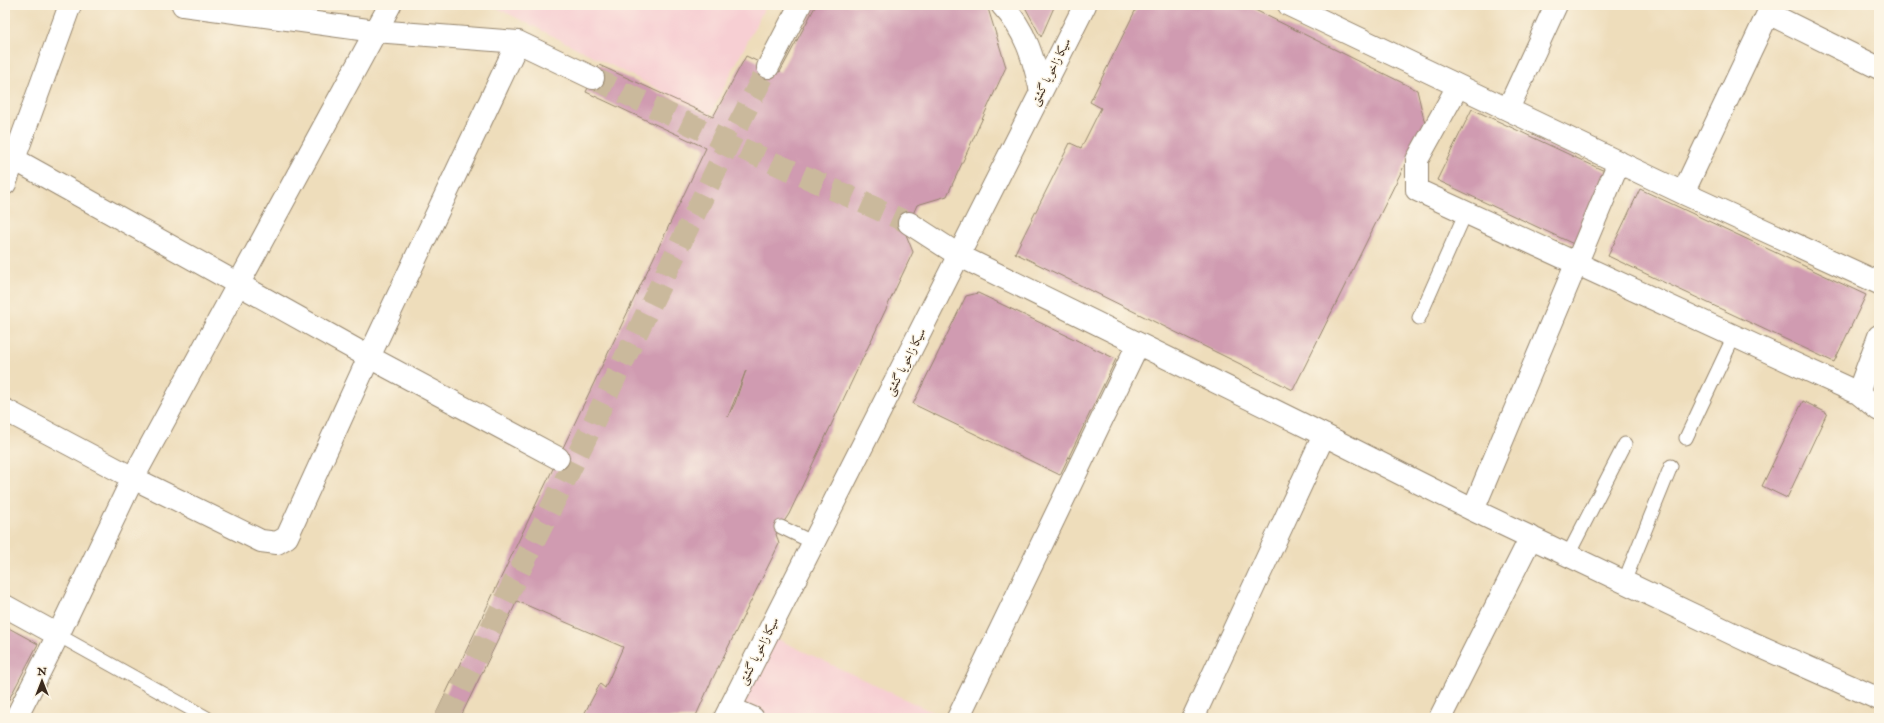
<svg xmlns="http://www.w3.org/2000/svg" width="1884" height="723" font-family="'IM FELL English',Amiri,serif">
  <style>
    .built { fill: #f7cfd3 }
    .building { fill: #d09bb1; fill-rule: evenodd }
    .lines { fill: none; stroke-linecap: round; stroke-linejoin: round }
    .minor-tunnel { stroke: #cab99c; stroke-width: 22; stroke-dasharray: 22 11; stroke-linecap: butt }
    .service-casing { stroke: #94846c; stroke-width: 15 }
    .minor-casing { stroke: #94846c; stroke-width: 24 }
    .tertiary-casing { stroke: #94846c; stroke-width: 24 }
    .secondary-casing { stroke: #94846c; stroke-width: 24 }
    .service { stroke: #fff; stroke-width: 13 }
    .minor { stroke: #fff; stroke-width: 22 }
    .tertiary { stroke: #fff; stroke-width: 22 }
    .secondary { stroke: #fff; stroke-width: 22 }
    .labels { text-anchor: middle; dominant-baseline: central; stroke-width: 3; stroke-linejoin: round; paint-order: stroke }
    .street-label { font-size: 12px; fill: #3b2a1e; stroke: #fcf5e5 }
  </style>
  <rect width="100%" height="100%" fill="#fcf5e5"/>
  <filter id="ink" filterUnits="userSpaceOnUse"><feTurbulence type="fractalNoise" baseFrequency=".025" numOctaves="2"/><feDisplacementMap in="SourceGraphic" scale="8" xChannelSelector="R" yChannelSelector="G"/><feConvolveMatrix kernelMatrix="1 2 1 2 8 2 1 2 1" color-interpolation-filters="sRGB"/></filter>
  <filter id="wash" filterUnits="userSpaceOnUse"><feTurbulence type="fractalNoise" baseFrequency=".012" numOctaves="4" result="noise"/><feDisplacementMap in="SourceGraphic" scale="16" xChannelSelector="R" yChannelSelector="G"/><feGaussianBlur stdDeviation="0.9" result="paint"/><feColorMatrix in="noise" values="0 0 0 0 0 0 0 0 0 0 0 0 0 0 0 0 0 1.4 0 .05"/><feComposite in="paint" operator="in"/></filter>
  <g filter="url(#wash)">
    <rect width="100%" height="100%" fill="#edb"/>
    <path class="built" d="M491,5H766L710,115Z
      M771,636L945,718H772L740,703Z"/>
    <g id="blocks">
      <path class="building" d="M816,5H987L1006,67L947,196L917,205L905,232L913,252L789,514L776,534L779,544L710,684L695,718H582L600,684L605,688L623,647L517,601L460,718H434L706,148L586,92L599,65L713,117L746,56L780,72ZM746,370L735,403L728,417Z
        M1036,5H1055L1041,37L1025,7Z
        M1138,5H1245L1417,90L1425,124L1293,390L1015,253L1070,143L1081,148L1101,108L1090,102Z
        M1472,109L1613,175L1580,247L1437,180Z
        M1640,189L1866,295L1834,362L1608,256Z
        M978,293L1116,359L1060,475L913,404L966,296Z
        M1803,401L1827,413L1787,498L1762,486Z
        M5,626L38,644L5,707Z"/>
    </g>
  </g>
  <g filter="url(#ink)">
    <use href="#blocks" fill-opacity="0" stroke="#94846c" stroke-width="1"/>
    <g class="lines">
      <path class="minor-tunnel" d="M593,78L729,143L909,223
        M446,718L589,432L729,143L768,67"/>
      <defs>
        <path id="service" d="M1419,318L1466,212
          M1686,438L1734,336
          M781,527L814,543
          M1568,555L1625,444
          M1624,582L1671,466
          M58,635L207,718"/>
        <path id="minor" d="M183,5L375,31L518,42L593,78
          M1289,5L1683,193L1879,283
          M1768,13L1879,68
          M768,67L800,5
          M1458,86L1417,160V190L1858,393L1879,410
          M1508,109L1556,5
          M5,154L369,357L558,458
          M5,184L70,5
          M1683,193L1772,5
          M909,223L960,256L1324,435L1473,510L1748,641L1879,699
          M1858,393L1879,336
          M5,410L133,478L261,541L277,543L287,537L369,357L518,42
          M1473,510L1619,162
          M5,606L58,635
          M730,708L753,718
          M16,718L58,635L133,478L390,5
          M958,718L1138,344
          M1193,718L1324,435
          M1440,718L1531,537"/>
        <path id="tertiary" d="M1002,5C1026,31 1033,57 1041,91"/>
        <path id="secondary" d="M725,718L1085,5"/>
      </defs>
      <use href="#service" class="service-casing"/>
      <use href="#minor" class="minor-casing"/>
      <use href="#tertiary" class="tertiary-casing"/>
      <use href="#secondary" class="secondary-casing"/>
      <use href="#service" class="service"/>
      <use href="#minor" class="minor"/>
      <use href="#tertiary" class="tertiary"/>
      <use href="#secondary" class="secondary"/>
    </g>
  </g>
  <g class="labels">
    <g class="street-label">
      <text transform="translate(1051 72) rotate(-63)">سیکا زاخو یا گشتى</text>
      <text transform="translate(906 362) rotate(-63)">سیکا زاخو یا گشتى</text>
      <text transform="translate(759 651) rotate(-63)">سیکا زاخو یا گشتى</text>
    </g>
  </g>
  <rect width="1884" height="723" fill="none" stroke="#fcf5e5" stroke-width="20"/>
  <g transform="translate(42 681)" stroke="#fcf5e5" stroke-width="3" paint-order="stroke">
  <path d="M0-3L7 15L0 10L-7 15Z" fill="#3b2a1e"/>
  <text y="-6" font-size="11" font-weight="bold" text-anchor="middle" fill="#3b2a1e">N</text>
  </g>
</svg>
